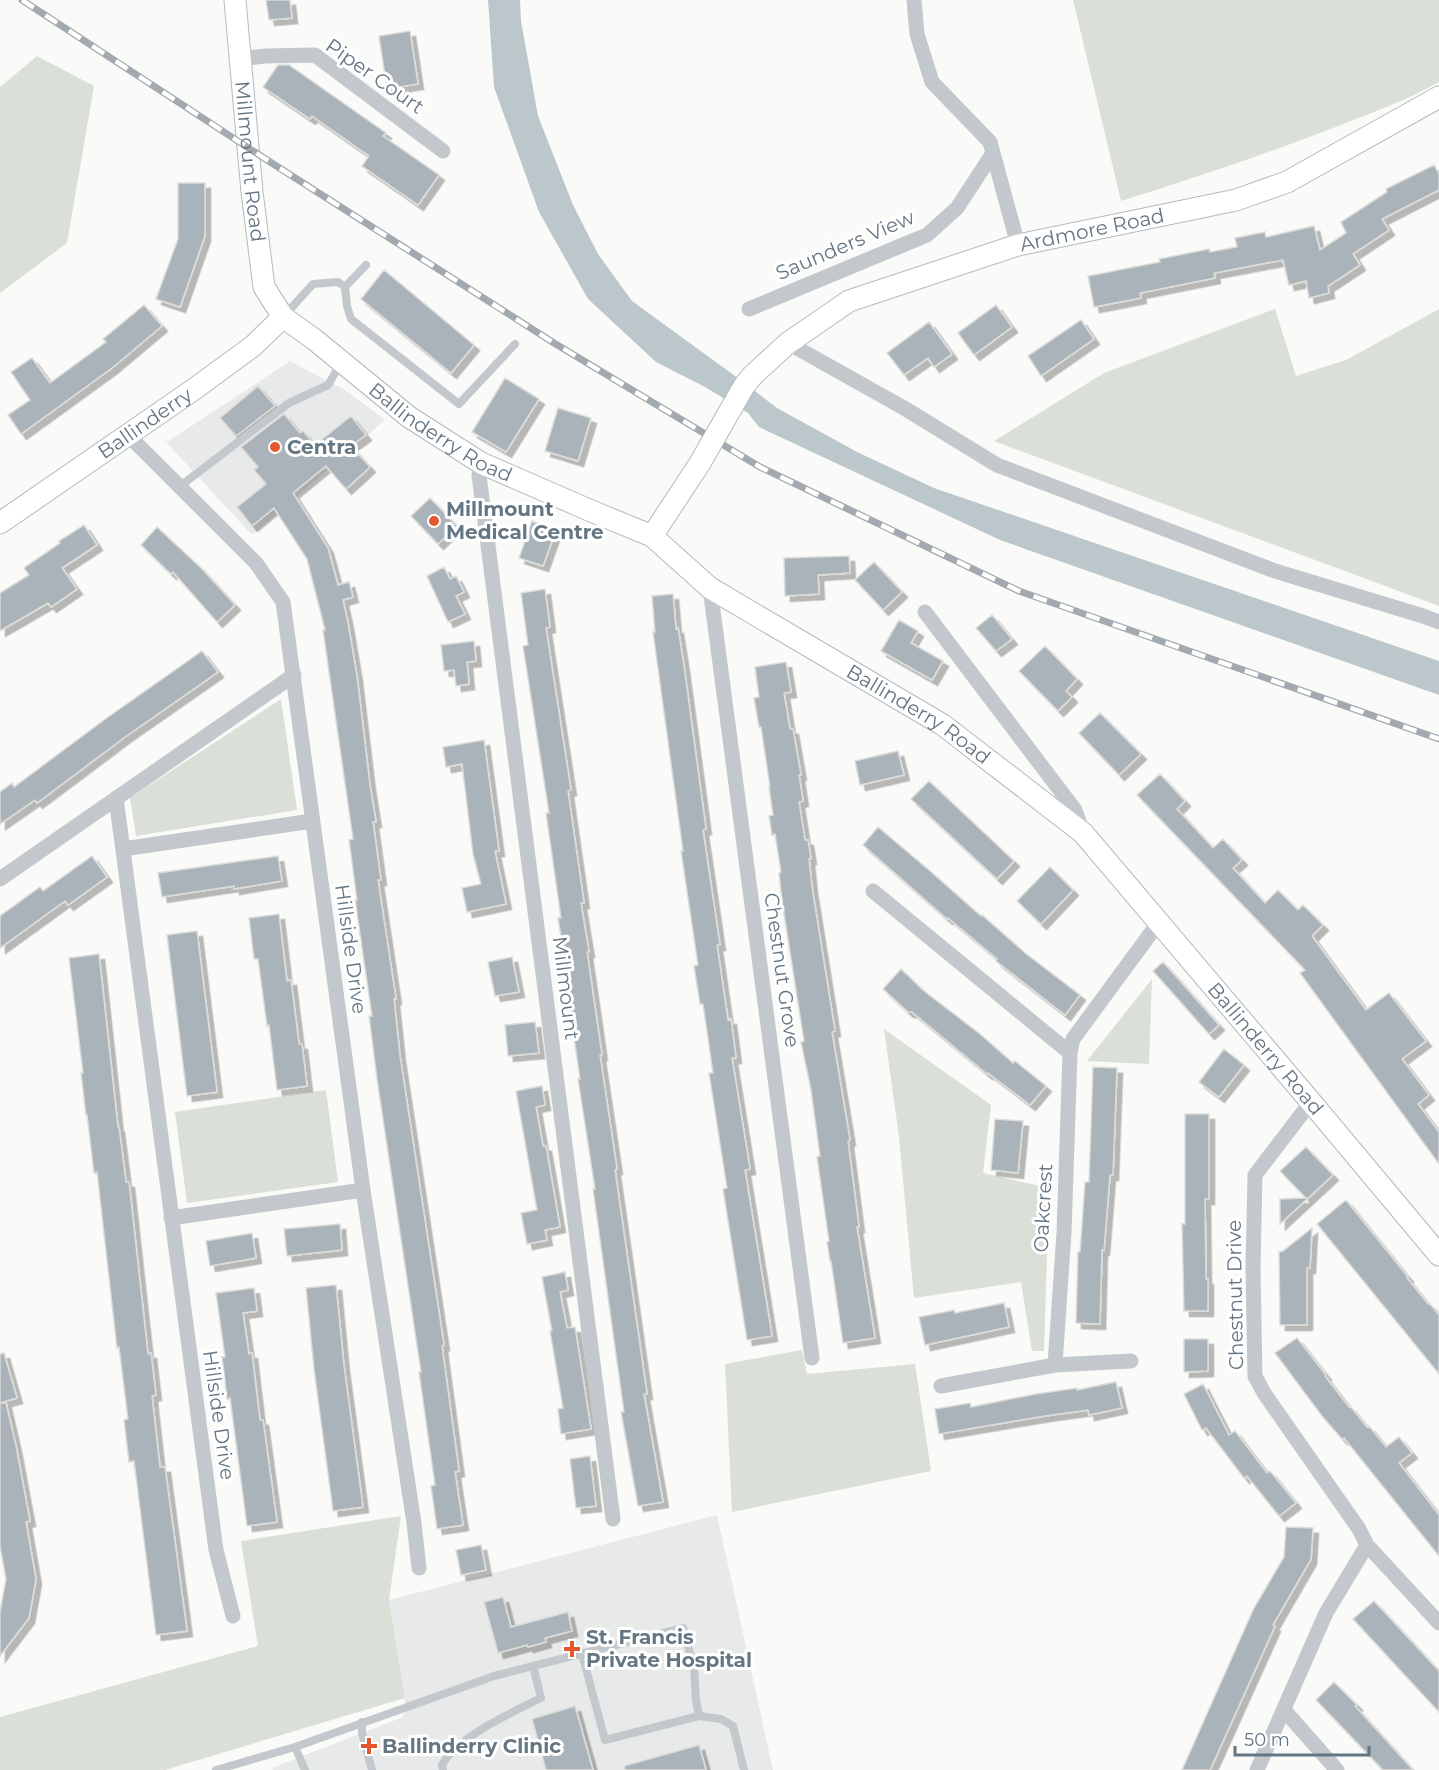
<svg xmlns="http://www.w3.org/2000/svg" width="1439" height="1770" font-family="Montserrat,sans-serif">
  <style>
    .built { fill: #e8e9e9 }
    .green { fill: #dadfd7 }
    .water { fill: #bbc7cb }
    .building { fill: #aab3b9; stroke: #dcdcda; stroke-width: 1.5; filter: url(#shadow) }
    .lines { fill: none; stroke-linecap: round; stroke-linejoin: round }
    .secondary-casing { stroke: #b3babf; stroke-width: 23 }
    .lane { stroke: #c3c8cc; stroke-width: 8 }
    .street { stroke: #c3c8cc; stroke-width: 15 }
    .secondary { stroke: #fff; stroke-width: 21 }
    .rail-casing { stroke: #a2aab0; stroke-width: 7 }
    .rail { stroke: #fff; stroke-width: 4.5; stroke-dasharray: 14; stroke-linecap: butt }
    .secondary-bridge-casing { stroke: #b3babf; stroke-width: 23; stroke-linecap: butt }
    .secondary-bridge { stroke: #fff; stroke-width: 21 }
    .poi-dot { fill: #e4572e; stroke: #fff; stroke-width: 2 }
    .labels { text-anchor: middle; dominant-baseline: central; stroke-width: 6; stroke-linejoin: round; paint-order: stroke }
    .street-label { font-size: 20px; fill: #657683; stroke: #fff }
    .poi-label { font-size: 20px; font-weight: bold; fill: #657683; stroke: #fff; text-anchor: start }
  </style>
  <defs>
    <filter id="shadow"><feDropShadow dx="5.5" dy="5.5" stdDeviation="0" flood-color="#0004"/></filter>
  </defs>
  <rect width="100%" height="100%" fill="#fafaf8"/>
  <path class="built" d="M290,361L345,390L385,420L252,535L164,440L167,442Z
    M717,1515L773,1770H273L272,1768L403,1717L405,1698L389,1600Z"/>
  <path class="green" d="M1073,0H1439V82C1407,100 1372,113 1338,126C1267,154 1194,178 1121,201Z
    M37,56L94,86L67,243L0,293V87Z
    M1275,309L1296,376L1346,360L1439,309V606L994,441L1104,373Z
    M281,699L297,810L136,836L130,798Z
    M1152,979L1149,1064L1087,1061Z
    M884,1029L991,1105L983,1173L1049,1188L1044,1351H1032L1021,1282L914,1298L899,1137Z
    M326,1090L338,1182L187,1203L175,1112Z
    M802,1350L807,1374L915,1364L931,1471L732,1512L725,1364Z
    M401,1516L389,1600L405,1698L165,1770H0V1717L258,1646L241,1541Z"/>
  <path class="water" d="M488,0H520L521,21L538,116L573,205L598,254L632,301L735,376L777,408L857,452L934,488L1439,661V695L1000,540L759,427L748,413L705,387L656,362L588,299L539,212L494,87Z"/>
  <path class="building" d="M266,0H290L292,18L269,20Z
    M410,31L418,84L387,89L379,36Z
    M278,65H289L386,133L383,136L439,175L418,205L362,166L369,156L312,116L310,119L263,87Z
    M1434,165L1439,174V190L1382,219L1389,230L1353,254L1360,265L1328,286L1329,293L1309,298L1306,281L1289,285L1283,260L1214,273L1215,278L1140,293L1141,298L1094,307L1088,276L1160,262L1159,259L1209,249L1210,252L1237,247L1235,238L1265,232L1266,237L1314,226L1320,250L1346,233L1341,222L1387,192L1386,189Z
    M178,183H205V236L180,307L156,299L178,239Z
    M384,270L474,345L451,373L361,299Z
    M144,305L162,326L112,368L21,434L8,415L30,400L11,372L32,358L50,383L106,342L103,339Z
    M996,305L1012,327L974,355L958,333Z
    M1081,320L1094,339L1041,376L1028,356Z
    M929,322L952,354L934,367L928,358L904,375L887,353Z
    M505,378L539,399L506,452L472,432Z
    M258,386L275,406L236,436L220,418Z
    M558,408L591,418L578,461L545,451Z
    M284,414L300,433L303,431L315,445L351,416L366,435L351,446L370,467L346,489L326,466L293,493L328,548L338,585L349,582L353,597L343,600L348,623L357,676L370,785L376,822H373L381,880H378L396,999H394L400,1056L444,1345L442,1346L459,1471L455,1472L463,1525L437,1529L431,1486L435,1485L419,1372H421L377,1079L369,1016H372L355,900H357L349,840L353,839L323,630H325L307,559L274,508L252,526L237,507L266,484L254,470L258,467L241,447Z
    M430,498L457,526L438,544L411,516Z
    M532,521L556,530L543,566L519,558Z
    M84,525L97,545L62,568L77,589L51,607L48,603L0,631V593L29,575L24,568L60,543L59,541Z
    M157,527L202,569L235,605L217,622L173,572L171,574L141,545Z
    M849,556L850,573L818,575L819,594L785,596L784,558Z
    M874,562L902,592L883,610L855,580Z
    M444,567L450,579L456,576L464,592L456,596L465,614L448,622L427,576Z
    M545,589L550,627L546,628L571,790L568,791L584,903H581L589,952H587L602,1055H600L617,1169L615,1170L647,1394H644L663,1502L638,1506L621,1412H624L593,1189H595L578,1079H580L564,968L566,967L558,918H561L546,813H549L523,646L528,645L521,593Z
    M673,594L676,629L678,628L684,666L706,829L703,830L720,945H717L728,1020L731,1019L736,1058H732L750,1169L745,1170L772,1336L747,1340L723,1189L727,1188L709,1073H713L703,1004H700L694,966L698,965L681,851H683L653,632H655L652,596Z
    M992,615L1012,639L996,651L976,628Z
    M899,620L918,631L911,643L943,661L932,680L881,651Z
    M474,641L476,661L467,662L469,684L456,686L454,670L444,671L441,645Z
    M1045,646L1077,679L1066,691L1072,697L1058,711L1019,671Z
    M202,651L218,672L125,737L37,803L35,800L0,824V792L12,783L14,787L104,720Z
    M786,662L791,692L784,693L790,729H793L801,775H799L803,801L799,802L805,840H808L811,859H809L812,887L835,1031L832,1032L850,1140L848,1141L859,1227H857L875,1338L843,1343L831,1261H830L827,1242L829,1241L817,1157L820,1156L811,1090L801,1042L804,1041L782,901L779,873L781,872L775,834L772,835L769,816L773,815L769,787H770L761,727H759L754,698L759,697L755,667Z
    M1100,713L1141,754L1119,775L1079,733Z
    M484,740L499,851H495L506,904L467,912L462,888L481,884L473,854L462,764L446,767L443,747Z
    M898,751L904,775L860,785L855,761Z
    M1160,774L1185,801L1177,809L1213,848L1223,839L1242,860L1233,868L1265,903L1278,890L1298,910L1303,905L1323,925L1312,936L1366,1010L1389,993L1426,1041L1402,1059L1429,1095L1418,1104L1439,1132V1164L1300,973L1305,970L1137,795Z
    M929,781L1014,861L997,879L911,799Z
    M878,827L930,871L981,916L982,915L1025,953L1080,995L1065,1015L996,961L997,959L948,918L947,919L863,845Z
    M92,856L107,877L68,905L65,901L0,948V916L40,887L43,891Z
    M278,856L282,881L234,889V886L162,897L158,873Z
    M1050,867L1073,890L1041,924L1017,901Z
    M279,914L287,981L291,980L299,1044H302L307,1086L277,1090L269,1025L267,1026L258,959H254L249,918Z
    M197,931L217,1092L187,1096L167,935Z
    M99,954L118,1127H119L126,1182H129L148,1354L151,1353L156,1395L152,1396L160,1467H165L187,1631L156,1635L134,1461L129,1462L124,1420L128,1419L119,1347L117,1348L97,1172L94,1173L87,1115H86L81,1073H83L69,958Z
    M512,957L519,992L495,996L488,962Z
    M1163,962L1219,1025L1209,1034L1153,971Z
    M901,969L924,991L980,1034L1013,1063L1015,1061L1046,1086L1030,1105L988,1073L987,1074L912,1012H908L883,989Z
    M535,1022L539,1053L508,1056L505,1025Z
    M1224,1049L1244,1065L1219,1097L1199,1082Z
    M1093,1067L1117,1068L1113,1175H1110L1104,1250H1102L1100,1324L1076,1323L1078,1252H1080L1085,1182H1089Z
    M542,1086L545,1105L536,1107L543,1146H546L560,1227L545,1230L547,1240L527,1244L521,1213L537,1210L516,1091Z
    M1185,1114H1209V1199H1205L1206,1279H1208V1311H1184L1182,1224H1185Z
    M995,1119L1023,1121L1018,1173L991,1170Z
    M1306,1147L1333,1175L1280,1224V1199L1306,1198L1280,1171Z
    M1346,1200L1408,1277L1407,1278L1428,1304L1429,1303L1439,1315V1374L1317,1224Z
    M340,1224L342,1250L287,1256L284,1229Z
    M1312,1228L1310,1268H1307V1325H1280L1279,1252L1283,1251Z
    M252,1233L256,1258L210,1266L206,1241Z
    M565,1272L568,1290L560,1292L567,1328L575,1327L591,1429L561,1434L558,1409L563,1408L550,1331H552L542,1277Z
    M336,1285L344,1366L363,1507L333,1511L314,1369L306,1288Z
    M254,1288L257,1311L243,1313L249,1354L252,1353L260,1420H263L277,1522L247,1526L230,1398L227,1399L222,1357H225L216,1293Z
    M1004,1303L1009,1327L925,1345L919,1317L954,1310L955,1313Z
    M1297,1338L1326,1375L1325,1376L1349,1407L1350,1406L1367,1427L1369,1426L1386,1447L1399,1437L1412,1453L1399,1463L1439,1515V1556L1344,1438L1342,1439L1322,1416L1275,1353Z
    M1184,1339H1208V1371L1184,1372Z
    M4,1353L17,1398L0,1403V1354Z
    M1116,1382L1122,1408L1089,1415L1088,1410L1045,1416L939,1434L935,1409L970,1403L971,1407L1036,1394L1077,1388V1390Z
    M1203,1384L1229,1435L1235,1431L1267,1473L1270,1471L1296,1503L1279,1516L1247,1476L1244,1478L1206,1428L1202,1430L1184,1394Z
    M0,1403H6L16,1446L30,1521L26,1522L36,1579L29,1618L0,1656V1612L6,1579L0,1546Z
    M590,1456L596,1506L576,1508L570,1459Z
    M1286,1527L1313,1528L1311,1559L1273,1625L1275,1626L1210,1770H1182L1254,1608L1284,1557Z
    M481,1545L486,1570L461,1575L456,1550Z
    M503,1597L511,1627L568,1612L572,1631L545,1638L546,1642L528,1647L527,1645L498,1653L484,1602Z
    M1374,1601L1439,1671V1712L1353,1619Z
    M1334,1682L1357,1705L1355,1706L1413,1770H1383L1316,1700Z
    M575,1706L593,1770H546L532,1719Z
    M699,1745L706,1770H625L624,1766Z"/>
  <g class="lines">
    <defs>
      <g id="secondary">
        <path id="s1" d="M235,0L252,192L264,287L283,317L315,340L409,417L481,463L589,510L652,536L710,588L943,725L1083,833L1311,1102L1439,1255"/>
        <path id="s2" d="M753,375L788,343L849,301L1018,245L1236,200L1287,182L1439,97"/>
        <path id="s3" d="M0,523L193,390L253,346L283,317"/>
        <path d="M652,536L700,463"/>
      </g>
    </defs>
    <use href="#secondary" class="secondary-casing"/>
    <path class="lane" d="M345,287L347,306L351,319L459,404L515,344
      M284,316L313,284L338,282L345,287L366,265
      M179,487L289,403L328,385L341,363
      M582,1654L605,1740L699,1716L721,1719L733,1726L744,1770
      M362,1722V1733L372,1770
      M295,1747L305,1770
      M216,1770L295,1747L494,1676L683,1628L694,1668L696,1700L699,1716
      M443,1770L442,1765C458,1736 511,1713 541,1698L533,1666"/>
    <path class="street" d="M914,0L917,34L932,82L990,142L1018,245
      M240,59L265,56L315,55L443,151
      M749,309L927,235L957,208L993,153
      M788,343L904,408L997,465L1275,571L1423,616L1439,622
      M127,434L256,563L283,602L363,1190L414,1523L419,1568
      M481,463L479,475L613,1519
      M710,588L812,1358
      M925,612L1075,810L1083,833
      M116,798L216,1550L233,1616
      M123,849L312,821
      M0,879L294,675
      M873,891L1070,1053
      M171,1218L363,1190
      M1055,1365L1064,1233L1070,1053L1073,1039L1159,922
      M941,1386L1055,1365L1131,1361
      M1367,1545L1439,1623
      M1284,1710L1337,1770
      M1257,1770L1326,1613L1367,1545L1359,1529L1264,1393L1255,1376L1253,1268L1255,1175L1311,1102"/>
    <use href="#secondary" class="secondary"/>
    <defs>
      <path id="rail" d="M22,0L267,160L554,343L760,467L1019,591L1439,739"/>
    </defs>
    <use href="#rail" class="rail-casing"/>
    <use href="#rail" class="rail"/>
    <defs>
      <path id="secondary-bridge" d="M700,463L744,386L753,375"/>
    </defs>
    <use href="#secondary-bridge" class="secondary-bridge-casing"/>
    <use href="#secondary-bridge" class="secondary-bridge"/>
  </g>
  <g class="poi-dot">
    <circle cx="275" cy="447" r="6"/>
    <circle cx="434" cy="521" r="6"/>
    <path d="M569 1640h6v6h6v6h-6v6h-6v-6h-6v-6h6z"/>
    <path d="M366 1737h6v6h6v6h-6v6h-6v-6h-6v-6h6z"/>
  </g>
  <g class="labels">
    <g class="street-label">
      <text transform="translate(375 76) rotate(35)">Piper Court</text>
      <text stroke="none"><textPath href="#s1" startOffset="162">Millmount Road</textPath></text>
      <text stroke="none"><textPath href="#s2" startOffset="375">Ardmore Road</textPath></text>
      <text transform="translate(845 245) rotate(-23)">Saunders View</text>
      <text stroke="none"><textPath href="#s3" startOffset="176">Ballinderry</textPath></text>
      <text stroke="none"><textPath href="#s1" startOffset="520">Ballinderry Road</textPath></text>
      <text stroke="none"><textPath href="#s1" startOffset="1078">Ballinderry Road</textPath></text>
      <text transform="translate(351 949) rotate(82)">Hillside Drive</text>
      <text transform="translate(782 970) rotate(82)">Chestnut Grove</text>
      <text transform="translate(566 988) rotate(83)">Millmount</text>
      <text stroke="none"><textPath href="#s1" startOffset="1564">Ballinderry Road</textPath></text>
      <text transform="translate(1043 1208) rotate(-87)">Oakcrest</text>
      <text transform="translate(1235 1295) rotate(-91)">Chestnut Drive</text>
      <text transform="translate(219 1415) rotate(82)">Hillside Drive</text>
    </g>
    <g class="poi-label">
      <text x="287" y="447">Centra</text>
      <text x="446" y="509">Millmount<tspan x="446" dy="23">Medical Centre</tspan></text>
      <text x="586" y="1637">St. Francis<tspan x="586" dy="23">Private Hospital</tspan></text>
      <text x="382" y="1746">Ballinderry Clinic</text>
    </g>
  </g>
  <path d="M1235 1746v9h134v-9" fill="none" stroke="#657683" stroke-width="3"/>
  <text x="1244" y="1746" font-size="18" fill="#657683" stroke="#ffffff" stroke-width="4.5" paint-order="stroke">50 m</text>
</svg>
